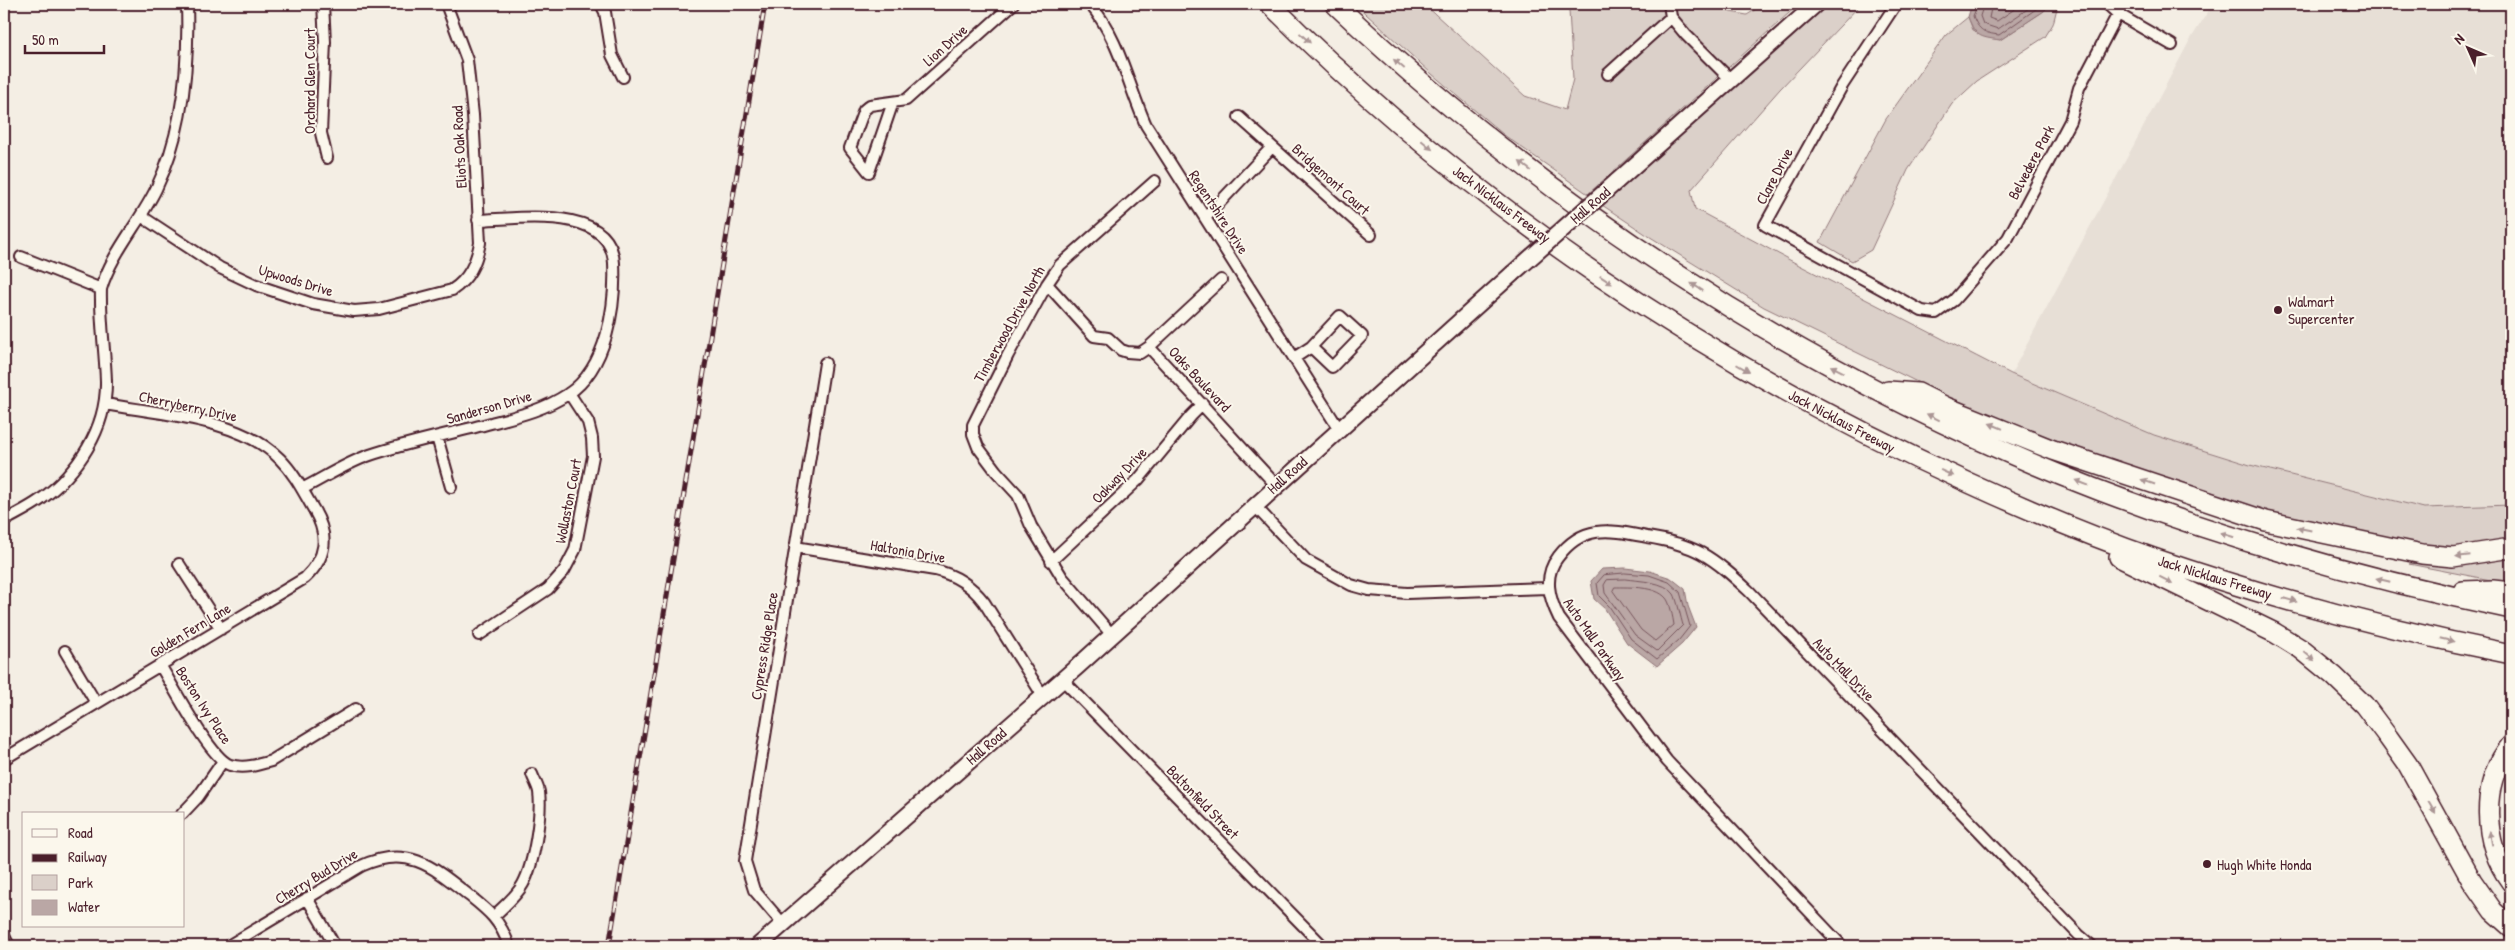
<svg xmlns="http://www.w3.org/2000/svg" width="2515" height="950" font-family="'Patrick Hand',sans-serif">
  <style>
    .built { fill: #e7dfd6 }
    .green { fill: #dbd0c9; stroke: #92787a }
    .water { fill: #baa7a5; stroke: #8d7174 }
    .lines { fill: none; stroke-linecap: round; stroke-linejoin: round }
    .shore { stroke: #77555c; stroke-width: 1 }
    .stream { stroke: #8d7174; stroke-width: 3 }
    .minor-casing { stroke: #4a1f2b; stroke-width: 14 }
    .secondary-casing { stroke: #4a1f2b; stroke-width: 19 }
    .motorway-casing { stroke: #4a1f2b; stroke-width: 22 }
    .minor { stroke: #fbf7ec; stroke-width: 10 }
    .secondary { stroke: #fbf7ec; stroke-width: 15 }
    .motorway { stroke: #fbf7ec; stroke-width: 19 }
    .rail-casing { stroke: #4a1f2b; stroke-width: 5 }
    .rail { stroke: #fbf7ec; stroke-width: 3; stroke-dasharray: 9; stroke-linecap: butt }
    .secondary-bridge-casing { stroke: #4a1f2b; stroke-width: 19; stroke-linecap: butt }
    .secondary-bridge { stroke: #fbf7ec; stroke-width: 15 }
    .oneway { fill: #ab9695 }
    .poi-dot { fill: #4a1f2b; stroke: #fbf7ec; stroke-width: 2 }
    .labels { text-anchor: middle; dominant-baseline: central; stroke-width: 4; stroke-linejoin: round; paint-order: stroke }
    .street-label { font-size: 15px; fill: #4a1f2b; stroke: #fbf7ec }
    .poi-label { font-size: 15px; fill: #4a1f2b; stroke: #fbf7ec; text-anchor: start }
  </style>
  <rect width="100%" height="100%" fill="#f4eee4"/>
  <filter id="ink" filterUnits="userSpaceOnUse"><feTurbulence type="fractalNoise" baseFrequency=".02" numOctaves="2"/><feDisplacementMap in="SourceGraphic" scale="10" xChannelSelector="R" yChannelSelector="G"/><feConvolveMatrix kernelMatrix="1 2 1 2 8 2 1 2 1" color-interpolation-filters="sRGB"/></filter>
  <g filter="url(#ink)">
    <path class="built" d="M2213,4H2511V505L2424,508L2250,465L2154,435L2011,374L2190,40Z"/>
    <path class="green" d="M1355,4H1424L1525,96L1565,110L1573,79L1569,10L1572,4H1723L1730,12L1747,15L1764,4H1799L1588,194L1504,135L1432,74Z
      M1828,4H1861L1780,89L1691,190L1695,209L1799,265L2011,374L2154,435L2250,465L2424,508L2511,505V542L2431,550L2293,521L2011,428L1764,307L1647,235L1602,205Z
      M2050,4H2058L2053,24L2045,37L1977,81L1952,104L1908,170L1871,250L1852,261L1820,242L1886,119L1946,35L1968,17L1973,30L2000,40L2044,11Z
      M2511,554V584L2409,564Z"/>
    <path class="water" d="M1976,4H2050L2044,11L2000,40C1979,37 1976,37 1968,17L1971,7Z
      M1625,568L1650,571L1671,578L1685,589L1688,606L1696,627L1682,644L1657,666L1627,643L1605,609L1594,599L1591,581L1602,569Z"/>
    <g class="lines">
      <path class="shore" d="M1978,4L1973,16C1979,31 1984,33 1999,35L2043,4
        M1984,4L1980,16L1983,24L1998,29L2035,4
        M1992,4L1989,18L1997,21L2022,4
        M1625,573L1649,575L1669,582L1680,592L1690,626L1679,640L1657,659L1631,639L1609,606L1599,596L1597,583L1604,575Z
        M1625,579C1639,581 1665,581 1674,594C1677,599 1681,619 1683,625L1657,651L1635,635L1605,593L1604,585L1607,580Z
        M1615,587C1629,587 1656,586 1666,598C1670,602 1673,618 1674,625L1655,641L1641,630L1613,591Z"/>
      <path class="stream" d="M4,13L11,4
        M4,74V78"/>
      <defs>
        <path id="minor" d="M323,4L325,42L321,133L327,158
          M601,4L605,12L612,55L623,77
          M1090,4C1119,38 1128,85 1146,125L1339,429
          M1896,4L1842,86L1765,225L1922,311L1936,313L1954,300L2008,238L2070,121L2079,88L2123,4
          M2107,4L2118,14L2172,45
          M1671,17L1686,35L1731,80
          M1608,74L1671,17L1669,4
          M893,102L869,172L850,148L864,110L870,105L906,100L1013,4
          M1239,117L1371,235
          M141,216L220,268L256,285L313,304L354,311L379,309L452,290C469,279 476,263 480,243L473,115L467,60L446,4
          M1206,217L1272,147
          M21,257L101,289
          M1047,284L1094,336L1108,338L1121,350L1127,352L1140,353L1149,347L1221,280
          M1149,347L1276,485
          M1294,358L1311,347L1340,316L1362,336L1332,367L1311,347
          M437,437L451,487
          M302,489C324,478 346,463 370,455C409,442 450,434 491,423C518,416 544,410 568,394C607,368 616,306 614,263C611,204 518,219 478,220
          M1254,505L1306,560L1351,585L1369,590L1407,593L1548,588
          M4,521C16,514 29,508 40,500C78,473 107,428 106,381C105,350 100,320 101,289C112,252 139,224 156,189C183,133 189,66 187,4
          M795,547L935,570C956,575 971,585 984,602L1043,696
          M1051,561L1138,480L1191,416L1203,404
          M179,564L221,629
          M479,635L548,589L564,571L575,550L593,456L592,438L588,422L569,393
          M1112,635L1062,577L1031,526L1018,495L996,471L978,447L973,434V425L1008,355L1047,284L1060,265L1155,181
          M65,651L96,703
          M160,665C173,686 210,758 230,765C244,769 258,765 271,761L356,709
          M1062,679L1323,946
          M4,759L305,578C327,557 329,536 314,510C304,493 295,474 280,459C240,418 159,414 105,404
          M182,814L198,797L223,761
          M307,898L335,946
          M494,916C504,906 516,897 523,884C534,864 542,814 539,792C538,786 534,780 532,774
          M783,924L754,890L745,861L825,363
          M4,936L9,946
          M228,946L361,866C406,845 431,865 466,893C487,910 500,919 509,946
          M1842,946L1667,761L1559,618C1549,598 1543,576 1558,557C1583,523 1611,530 1647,537C1666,540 1684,544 1701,553C1719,563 1734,577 1749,591L2079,935L2092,946"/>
        <path id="secondary" d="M1616,182L1816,4
          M758,946L1078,666L1512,274"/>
        <path id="motorway" d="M1270,4C1470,205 1710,365 1967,482C2028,510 2090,536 2153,558C2269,598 2390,630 2511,654
          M1335,4C1545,203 1791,365 2060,475C2206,534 2357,577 2511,609
          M1888,391L1918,393L1946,407L2053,450L2266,521L2422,554L2453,557L2511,548
          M2119,557L2275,633L2301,649L2334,676L2364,705L2388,737L2408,765L2472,881L2493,911L2511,927
          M2463,591L2493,590L2511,592
          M2511,745C2480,783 2482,843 2511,882"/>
      </defs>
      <use href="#minor" class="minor-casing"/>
      <use href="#secondary" class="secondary-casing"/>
      <use href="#motorway" class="motorway-casing"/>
      <use href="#minor" class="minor"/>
      <use href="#secondary" class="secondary"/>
      <use href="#motorway" class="motorway"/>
      <defs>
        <path id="rail" d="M609,946L765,4"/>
      </defs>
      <use href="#rail" class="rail-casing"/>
      <use href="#rail" class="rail"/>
      <defs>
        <path id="secondary-bridge" d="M1512,274L1616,182"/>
      </defs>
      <use href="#secondary-bridge" class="secondary-bridge-casing"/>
      <use href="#secondary-bridge" class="secondary-bridge"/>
    </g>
    <defs><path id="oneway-solid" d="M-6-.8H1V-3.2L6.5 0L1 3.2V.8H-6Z" transform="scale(1.25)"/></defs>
    <g class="oneway">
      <use href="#oneway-solid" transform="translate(1305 38) rotate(43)"/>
      <use href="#oneway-solid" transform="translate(1399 64) rotate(-139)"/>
      <use href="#oneway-solid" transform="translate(1427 145) rotate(40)"/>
      <use href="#oneway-solid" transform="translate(1525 166) rotate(-142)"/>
      <use href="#oneway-solid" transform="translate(1606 280) rotate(33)"/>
      <use href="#oneway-solid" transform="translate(1697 287) rotate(-148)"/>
      <use href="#oneway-solid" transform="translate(1743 368) rotate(30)"/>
      <use href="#oneway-solid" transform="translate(1837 369) rotate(-153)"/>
      <use href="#oneway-solid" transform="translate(1933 417) rotate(-154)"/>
      <use href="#oneway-solid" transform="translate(1996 426) rotate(-158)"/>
      <use href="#oneway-solid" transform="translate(1947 473) rotate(24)"/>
      <use href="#oneway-solid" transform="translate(2148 482) rotate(-161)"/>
      <use href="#oneway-solid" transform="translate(2082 483) rotate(-159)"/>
      <use href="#oneway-solid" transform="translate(2304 529) rotate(-169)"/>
      <use href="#oneway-solid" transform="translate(2227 535) rotate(-163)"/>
      <use href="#oneway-solid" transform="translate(2463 556) rotate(174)"/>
      <use href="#oneway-solid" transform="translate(2166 580) rotate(27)"/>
      <use href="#oneway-solid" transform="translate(2383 580) rotate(-166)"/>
      <use href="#oneway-solid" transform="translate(2290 600) rotate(16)"/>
      <use href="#oneway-solid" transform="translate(2447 640) rotate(14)"/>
      <use href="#oneway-solid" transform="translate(2309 656) rotate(40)"/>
      <use href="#oneway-solid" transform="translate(2432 807) rotate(60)"/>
      <use href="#oneway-solid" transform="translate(2491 838) rotate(-100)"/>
    </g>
  </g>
  <g class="poi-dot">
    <circle cx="2278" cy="310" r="5"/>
    <circle cx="2207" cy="864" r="5"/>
  </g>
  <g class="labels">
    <g class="street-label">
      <text transform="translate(945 45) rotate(-42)">Lion Drive</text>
      <text transform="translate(309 81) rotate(-90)">Orchard Glen Court</text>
      <text transform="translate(459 147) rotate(-93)">Eliots Oak Road</text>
      <text transform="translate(2031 162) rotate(-62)">Belvedere Park</text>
      <text transform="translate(1774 176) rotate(-62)">Clare Drive</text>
      <text transform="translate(1331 179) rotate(42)">Bridgemont Court</text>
      <text transform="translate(1502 204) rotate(37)">Jack Nicklaus Freeway</text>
      <text transform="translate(1590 205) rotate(-41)">Hall Road</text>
      <text transform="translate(1219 212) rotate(57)">Regentshire Drive</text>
      <text transform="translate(296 280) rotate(17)">Upwoods Drive</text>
      <text transform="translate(1009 324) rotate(-61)">Timberwood Drive North</text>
      <text transform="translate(1200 379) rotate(47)">Oaks Boulevard</text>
      <text transform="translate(188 406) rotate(12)">Cherryberry Drive</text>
      <text transform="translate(489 407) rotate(-16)">Sanderson Drive</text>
      <text transform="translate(1842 421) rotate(28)">Jack Nicklaus Freeway</text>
      <text transform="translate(1119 475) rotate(-46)">Oakway Drive</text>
      <text transform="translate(1287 475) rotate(-42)">Hall Road</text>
      <text transform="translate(568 501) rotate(-79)">Wollaston Court</text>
      <text transform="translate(908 551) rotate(10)">Haltonia Drive</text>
      <text transform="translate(2215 577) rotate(17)">Jack Nicklaus Freeway</text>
      <text transform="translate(190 630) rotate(-31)">Golden Fern Lane</text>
      <text transform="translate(1595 639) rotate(55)">Auto Mall Parkway</text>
      <text transform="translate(764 646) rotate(-81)">Cypress Ridge Place</text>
      <text transform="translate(1844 669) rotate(46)">Auto Mall Drive</text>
      <text transform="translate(204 705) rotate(57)">Boston Ivy Place</text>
      <text transform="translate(986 746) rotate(-41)">Hall Road</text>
      <text transform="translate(1203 802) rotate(46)">Boltonfield Street</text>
      <text transform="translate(316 876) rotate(-31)">Cherry Bud Drive</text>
    </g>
    <g class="poi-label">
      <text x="2288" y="301">Walmart<tspan x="2288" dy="17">Supercenter</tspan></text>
      <text x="2217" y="864">Hugh White Honda</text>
    </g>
  </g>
  <rect width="2515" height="950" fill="none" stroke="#fbf7ec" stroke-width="20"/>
  <rect x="10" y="10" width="2495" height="930" fill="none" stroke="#4a1f2b" stroke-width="2" filter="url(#ink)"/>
  <rect x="22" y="812" width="162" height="115" fill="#fbf7ec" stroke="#b4a19f"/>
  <rect x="32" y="829" width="25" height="8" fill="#fbf7ec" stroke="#b4a19f"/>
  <text x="68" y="838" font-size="15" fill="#4a1f2b">Road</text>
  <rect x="32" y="854" width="25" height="8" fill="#4a1f2b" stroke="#b4a19f"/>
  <text x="68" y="862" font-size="15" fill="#4a1f2b">Railway</text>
  <rect x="32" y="875" width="25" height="15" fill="#dbd0c9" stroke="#b4a19f"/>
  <text x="68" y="888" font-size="15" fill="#4a1f2b">Park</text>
  <rect x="32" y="900" width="25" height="15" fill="#baa7a5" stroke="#b4a19f"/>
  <text x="68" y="912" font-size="15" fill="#4a1f2b">Water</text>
  <g transform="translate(2468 48) rotate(315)" stroke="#fbf7ec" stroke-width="4" paint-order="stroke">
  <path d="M0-4L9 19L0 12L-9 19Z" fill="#4a1f2b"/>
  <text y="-8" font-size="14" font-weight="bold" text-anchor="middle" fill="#4a1f2b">N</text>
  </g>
  <path d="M25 45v8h79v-8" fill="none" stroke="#4a1f2b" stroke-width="2.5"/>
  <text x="32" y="45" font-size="15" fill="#4a1f2b" stroke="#fbf7ec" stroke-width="4" paint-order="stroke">50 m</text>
</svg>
